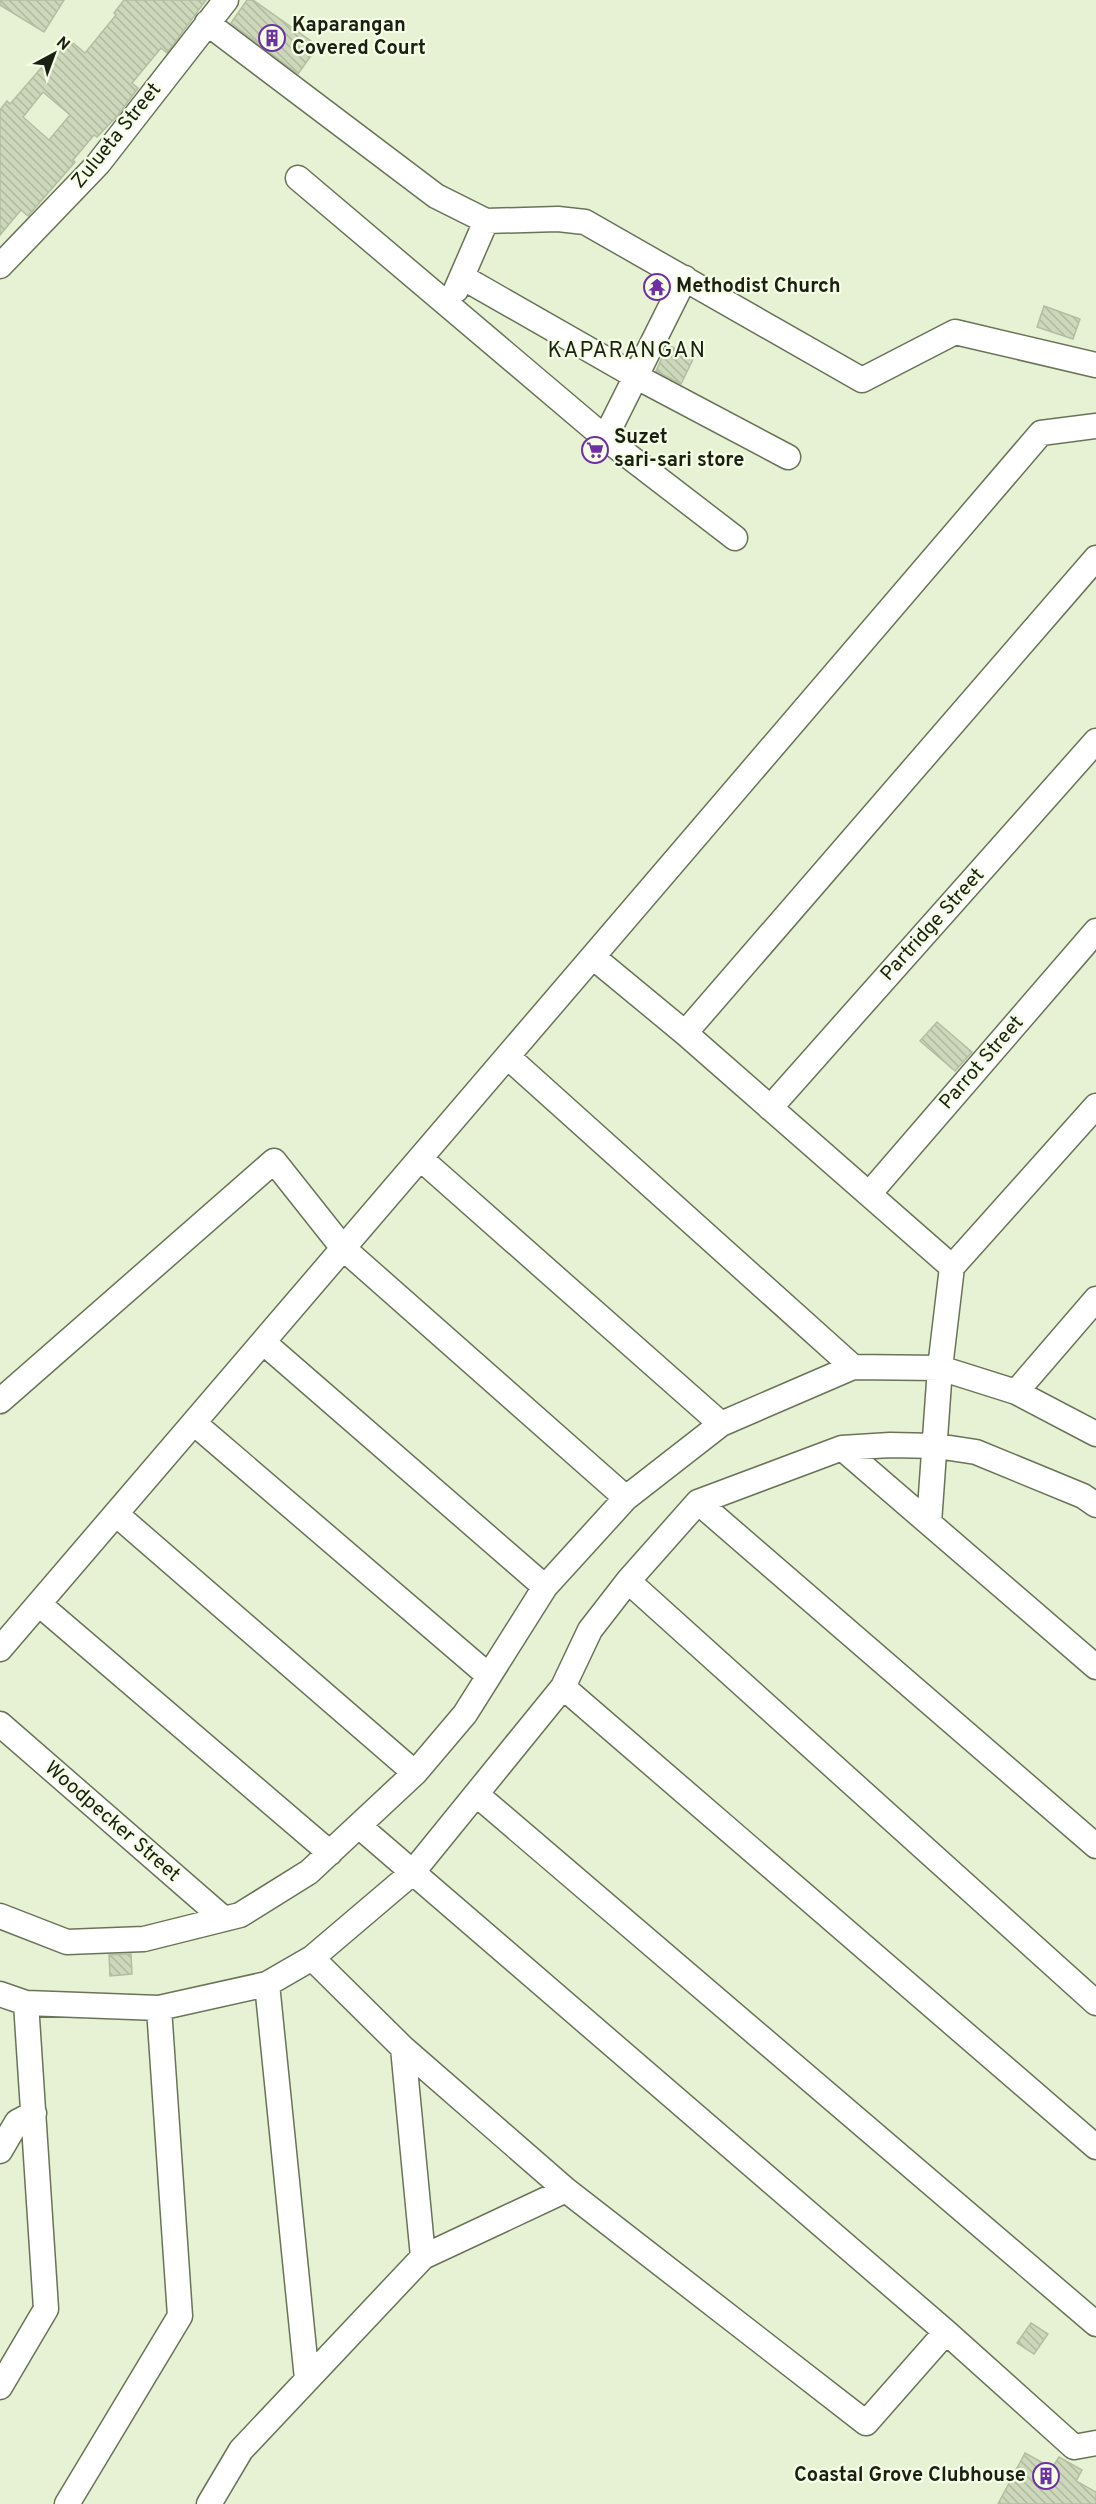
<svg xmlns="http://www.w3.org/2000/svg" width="1096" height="2504" font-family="Overpass,sans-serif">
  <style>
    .building { fill: url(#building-back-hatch); stroke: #b3bea1; stroke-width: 1.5; fill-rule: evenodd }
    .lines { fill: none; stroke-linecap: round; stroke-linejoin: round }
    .street-casing { stroke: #697358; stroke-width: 27 }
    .street { stroke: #fff; stroke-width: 24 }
    .labels { text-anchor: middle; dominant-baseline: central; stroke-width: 4.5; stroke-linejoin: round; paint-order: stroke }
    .poi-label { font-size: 20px; font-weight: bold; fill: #1b1f14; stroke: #f5fee5; text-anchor: start }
    .street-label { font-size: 20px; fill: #1b1f14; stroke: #f5fee5 }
    .quarter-label { font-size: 22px; letter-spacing: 1.5px; fill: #1b1f14; stroke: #f5fee5 }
  </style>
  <defs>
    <pattern id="building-back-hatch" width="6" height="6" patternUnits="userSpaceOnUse" patternTransform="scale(1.5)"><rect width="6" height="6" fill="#cdd8ba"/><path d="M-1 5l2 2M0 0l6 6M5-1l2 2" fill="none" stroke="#afb99f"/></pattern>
  </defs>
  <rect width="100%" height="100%" fill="#e6f2d3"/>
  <path class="building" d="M0,0H64L44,32L0,5Z
    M124,0H206L167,53L161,48L132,83L138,88L118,115L97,137L94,135L73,160L75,162L28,216L21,210L0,235V110L7,101L10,104L67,38L85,53L116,15L114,13ZM43,92L70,115L49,140L23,117Z
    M247,0H253L318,46L298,74L231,23Z
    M1044,306L1080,319L1073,339L1037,327Z
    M668,345L694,357L681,384L656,371Z
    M937,1022L972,1052L955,1071L920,1041Z
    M131,1954L132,1974L110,1976L109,1955Z
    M1031,2323L1048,2334L1034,2354L1017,2343Z
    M1025,2453L1052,2468L1059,2457L1082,2470L1076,2481L1096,2492V2504H998Z"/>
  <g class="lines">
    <defs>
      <path id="street" d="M207,23L436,196L486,221L558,219L585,222L862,380L955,332L1096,365
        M298,178L605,438L735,538
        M0,266L98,164L226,0
        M462,277L637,377L788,457
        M456,290L486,221
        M605,438L685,278
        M593,957L685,1033L952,1267L940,1368L929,1523
        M685,1033L1096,558
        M508,1057L853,1367
        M770,1108L1096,741
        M421,1159L721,1424
        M869,1194L1096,931
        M952,1267L1096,1106
        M263,1342L545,1587
        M1016,1392L1096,1299
        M0,1401L274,1161L343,1248L626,1498
        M194,1423L489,1676
        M842,1448L1096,1667
        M698,1502L1096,1846
        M116,1514L415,1773
        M628,1581L1096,2003
        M39,1604L330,1853
        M0,1649L1041,433L1096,426
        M563,1687L1096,2147
        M0,1724L224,1919
        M476,1794L1096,2324
        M359,1826L946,2332L1074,2447L1096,2443
        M0,1916L67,1942L144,1939L240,1915L309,1872L415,1773L465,1714L545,1587L626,1498L721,1424L853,1367L940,1368L1016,1392L1096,1434
        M312,1958L403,2048L566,2190L866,2423L946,2332
        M267,1984L307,2379
        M0,1994L26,2003L159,2008L267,1984L312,1958L412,1873L563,1687L590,1630L628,1581L698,1502L842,1448L890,1445L937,1446L976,1452L1083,1496L1096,1505
        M403,2048L423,2257
        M0,2151L17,2122L34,2113
        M0,2387L46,2309L26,2003
        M67,2504L180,2316L159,2008
        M209,2504L241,2450L423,2257L566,2190"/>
    </defs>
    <use href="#street" class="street-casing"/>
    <use href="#street" class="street"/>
  </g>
  <defs>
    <symbol id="building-ring" viewBox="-11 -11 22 22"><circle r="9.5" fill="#f5fee5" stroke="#6e30a6" stroke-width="1.5"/><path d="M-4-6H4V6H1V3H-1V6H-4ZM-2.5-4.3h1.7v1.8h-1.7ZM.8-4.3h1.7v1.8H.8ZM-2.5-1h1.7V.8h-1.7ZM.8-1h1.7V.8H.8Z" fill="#6e30a6"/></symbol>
    <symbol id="temple-ring" viewBox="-11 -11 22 22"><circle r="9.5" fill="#f5fee5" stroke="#6e30a6" stroke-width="1.5"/><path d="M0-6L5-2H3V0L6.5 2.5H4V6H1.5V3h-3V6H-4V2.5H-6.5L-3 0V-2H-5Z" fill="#6e30a6"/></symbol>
    <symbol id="supermarket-ring" viewBox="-11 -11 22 22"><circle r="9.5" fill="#f5fee5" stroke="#6e30a6" stroke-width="1.5"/><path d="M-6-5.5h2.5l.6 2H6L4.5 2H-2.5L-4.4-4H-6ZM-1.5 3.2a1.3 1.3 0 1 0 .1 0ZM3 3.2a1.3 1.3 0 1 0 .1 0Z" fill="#6e30a6"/></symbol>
  </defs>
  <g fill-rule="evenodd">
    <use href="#building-ring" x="257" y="23" width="30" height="30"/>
    <use href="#temple-ring" x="642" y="272" width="30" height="30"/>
    <use href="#supermarket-ring" x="580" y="435" width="30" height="30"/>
    <use href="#building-ring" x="1031" y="2461" width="30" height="30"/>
  </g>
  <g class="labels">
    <g class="poi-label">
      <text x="292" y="26">Kaparangan<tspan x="292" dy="23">Covered Court</tspan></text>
      <text x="676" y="287">Methodist Church</text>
      <text x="614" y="438">Suzet<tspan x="614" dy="23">sari-sari store</tspan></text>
      <text x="1026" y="2476" text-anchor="end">Coastal Grove Clubhouse</text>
    </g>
    <g class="street-label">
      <text transform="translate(117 136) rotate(-51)">Zulueta Street</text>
      <text transform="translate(933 925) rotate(-48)">Partridge Street</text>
      <text transform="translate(982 1063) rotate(-49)">Parrot Street</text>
      <text transform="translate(112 1822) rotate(41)">Woodpecker Street</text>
    </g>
    <g class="quarter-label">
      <text x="627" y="351">KAPARANGAN</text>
    </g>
  </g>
  <g transform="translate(54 54) rotate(41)" stroke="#f5fee5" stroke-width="4.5" paint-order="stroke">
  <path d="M0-4.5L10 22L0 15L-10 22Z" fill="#1b1f14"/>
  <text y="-9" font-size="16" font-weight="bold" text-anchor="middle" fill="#1b1f14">N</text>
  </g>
</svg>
